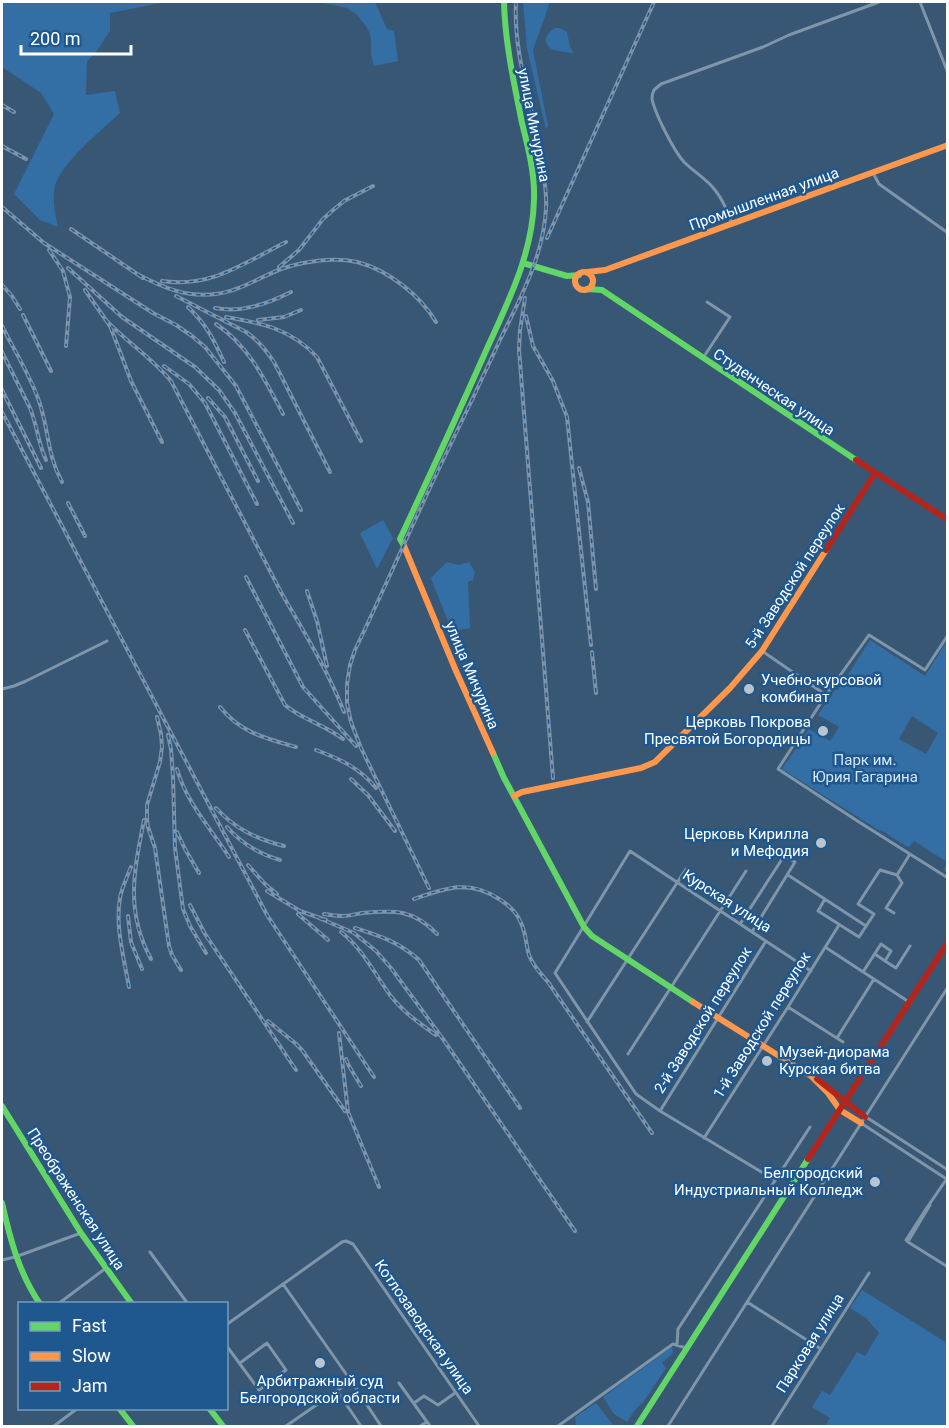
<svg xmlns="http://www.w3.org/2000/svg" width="949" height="1428" font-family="Roboto,sans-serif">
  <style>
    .green { fill: #336ea5; fill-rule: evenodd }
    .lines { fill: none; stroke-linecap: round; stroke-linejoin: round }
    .street { stroke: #7f95a9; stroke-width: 3 }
    .fast { stroke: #63d668; stroke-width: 6 }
    .slow { stroke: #ff974d; stroke-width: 6 }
    .jam { stroke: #b3261e; stroke-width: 6 }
    .rail-casing { stroke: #7f93a8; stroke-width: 4 }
    .rail { stroke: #1f588e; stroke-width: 1.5; stroke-dasharray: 4.5; stroke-linecap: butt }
    .poi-dot { fill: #b9c4cf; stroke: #1f588e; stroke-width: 2 }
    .labels { text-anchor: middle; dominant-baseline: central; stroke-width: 5; stroke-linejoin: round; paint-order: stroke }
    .street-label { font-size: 15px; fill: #fff; stroke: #1f588e }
    .poi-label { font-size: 15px; fill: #fff; stroke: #1f588e; text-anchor: end }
    .park-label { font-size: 15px; fill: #d3e7f9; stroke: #1f588e }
  </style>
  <rect width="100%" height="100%" fill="#385775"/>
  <path class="green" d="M2,2H167L110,13V31L96,52L87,61L86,95L115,91L120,113C102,130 61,163 55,186C52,199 55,214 58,227L40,220L14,194L54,114L41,93L2,67Z
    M318,2H375L387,29L394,31L398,61L374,66L371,55V40L370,34L366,26L356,14L347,8Z
    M523,2H550L533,50L548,126L546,129L527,49Z
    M555,28H560L567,32L570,47L574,53C567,52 558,52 552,49C541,43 547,32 555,28Z
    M383,520L393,538L377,569L360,533Z
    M447,562L458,565L469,562L475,572L473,580L468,582L470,628L452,631L433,584L431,578Z
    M870,640L925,676L947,641V873L944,870L947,862L914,841L909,847L906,846L881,830L880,831L782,769L809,729L830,741L839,727L818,715L835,690H838ZM912,716L938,733L926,754L899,739Z
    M862,1290L947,1343V1426H825L830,1418L812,1407L822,1391L830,1395L857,1352L865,1356L879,1333L866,1318L850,1308Z
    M672,1347L673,1353L662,1363L666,1368L644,1401L635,1410L627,1422L614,1414L603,1397Z
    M596,1403L614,1426H575L576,1422L575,1417Z"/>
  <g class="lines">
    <path class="street" d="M920,2L948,73
      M873,173L879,184L948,233
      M732,224C728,212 723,200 715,190C707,179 694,172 684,162C674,151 655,114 652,99C652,95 652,94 654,90L661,84L763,47L789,35L879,2
      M703,358L730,317L707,302
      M948,635L925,670L869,635L826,695L778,769L859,822L948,878
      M762,651L826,695
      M2,689L14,686L26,681L107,641
      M788,875L866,926
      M825,899L818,911L859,937L874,914L858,904L880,870L897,875L910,854
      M894,913L886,908L902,883L897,875
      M740,924L784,856L795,862L752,932
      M825,947L909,1002
      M875,954L885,961
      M863,972L881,944L891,951L885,961L896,968L910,946
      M788,1007L843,1042
      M587,1022L686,869
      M837,1038L874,979
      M628,1054L746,871
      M660,1111L766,941
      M866,1117L948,1170
      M861,1123L948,1180
      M704,1138L788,1007L839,925
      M775,1180L660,1111L636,1094L555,973L630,851L811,971
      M909,1240L930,1205
      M908,1242L906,1240L926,1209L948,1177
      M908,1242L948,1267
      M150,1252L188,1304
      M2,1260L15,1257L81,1233
      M283,1284L351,1381L381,1426
      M747,1302L821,1349
      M58,1304L106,1268
      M226,1325L342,1242L346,1241L353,1244L479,1426
      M226,1345L259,1390L286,1370L267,1343L240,1363
      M677,1345L678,1329L810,1127
      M399,1383L430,1426
      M337,1391L361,1426
      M414,1403L424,1396L438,1405L455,1393
      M54,1426L78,1408
      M286,1426L351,1381
      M420,1426L427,1422
      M558,1426L673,1344L686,1348
      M668,1426L948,987
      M772,1426L869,1273"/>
    <path class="fast" d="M523,263L567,276L579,275
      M587,289L602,290L856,460
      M404,546L400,539C429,477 457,416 485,353C507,304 533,254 534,199C535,174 528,147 522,123C514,83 505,43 504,2
      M493,753L504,778L584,927L592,936L693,1002
      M2,1106L81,1233L132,1304
      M2,1203C10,1239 19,1273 40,1304
      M119,1408L133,1426
      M209,1408L223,1426
      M637,1426L808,1159"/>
    <path class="slow" d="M587,272L605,270L948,145
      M575 281a9 9 0 1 1 18 0a9 9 0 1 1-18 0Z
      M404,546L456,671L493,753
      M514,796L522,792L641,768L655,762L730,688L762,651L826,550
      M693,1002L811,1076L828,1093L840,1110L861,1123"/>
    <path class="jam" d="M856,460L948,520
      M826,550L875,473
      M817,1079L865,1117
      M808,1159L948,942"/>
    <defs>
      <path id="rail" d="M2,105L14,112
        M2,146L26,159
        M2,207L44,243L153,313L176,325L192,336L205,347L236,386L301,510
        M71,229L143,278
        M547,238L654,2
        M49,250L63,271L70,297L66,346
        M279,267L299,250L323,219L332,211L344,201L373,186
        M68,268L122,317L195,367L219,390L235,413L293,523
        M137,274C162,287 186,298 216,294C241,291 261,276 284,268C306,261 334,257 357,262C388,270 420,295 436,322
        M162,281C212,288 244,263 286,242
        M2,285L12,296L20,309
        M85,290L110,326L119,349L131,381L162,442
        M176,296L246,332C258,340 266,350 274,362L330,472
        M525,298L520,330L519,350L553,778
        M188,307C206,324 214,340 224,362
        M215,308C242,313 267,304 291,292
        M23,315L51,371
        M526,316L533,346L553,381L567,417L591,645
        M226,317C262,323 291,329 317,357L361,441
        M105,319C125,341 151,357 171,381L282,594C304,632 328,671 344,712
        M258,320L284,317L301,310
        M216,324C249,346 265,380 283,414
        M2,326C14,350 30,375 39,401C49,430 47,455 62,482
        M2,352L30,408C37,425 38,443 46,460
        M164,366L189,384L205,403L257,504
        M2,390L41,468
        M208,398L225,417L258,481
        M2,412L267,915L374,1077
        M579,468L588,502L596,589
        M68,503L85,536
        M246,577L303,687L356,746
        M307,591L317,621L327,666
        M245,630L285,705C301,719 325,725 343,739
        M592,652L596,693
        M220,707C241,733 265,738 296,747
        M157,717L161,734L162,747L160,762L147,805V819L148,827L155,848L169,946L172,955L181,970
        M168,735L171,749L173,777L175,848L181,894L183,909L190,926L206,953
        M316,750C340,759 360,768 376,788
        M177,769C186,802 211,829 229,857
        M351,779L368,795L395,831
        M216,808C235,829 257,839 284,846
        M144,820C134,871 125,911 151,959
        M227,827C242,844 259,854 280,860
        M177,832L185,849L199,873
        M248,865L265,884L277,894
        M429,888L361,748L351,722L347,703V684L350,665L355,650C386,586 414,520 445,456C464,417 482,379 500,340C520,299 544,255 546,208C547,193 544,178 542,163C534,109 513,57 516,2
        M267,891L300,911L326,920
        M414,899C446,888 469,879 499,899C509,905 517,913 521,923C526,933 526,945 529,955C533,966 541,974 548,982L652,1133
        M190,905L205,934L296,1070
        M298,914L328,940
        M324,914C330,915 336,916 343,916C349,916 356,914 362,913C394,910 413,909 437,934
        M128,916L131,942L142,969
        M319,918L354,933L376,951L391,968L443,1039L575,1231
        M355,928C380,936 399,942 419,960L520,1108
        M341,932C362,948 375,974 390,995C403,1012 419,1023 436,1035
        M129,987C124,958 115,927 120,898C122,887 127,877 131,867
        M268,1021L295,1043L302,1050L345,1111
        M339,1033L348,1112L379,1187
        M346,1059L349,1066L361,1086"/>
    </defs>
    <use href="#rail" class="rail-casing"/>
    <use href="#rail" class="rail"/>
  </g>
  <g class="poi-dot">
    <circle cx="749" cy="689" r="6"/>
    <circle cx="823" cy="731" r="6"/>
    <circle cx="821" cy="843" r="6"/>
    <circle cx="767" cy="1061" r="6"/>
    <circle cx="875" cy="1182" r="6"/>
    <circle cx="320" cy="1363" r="6"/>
  </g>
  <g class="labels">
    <g class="street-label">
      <text transform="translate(534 125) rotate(79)">улица Мичурина</text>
      <text transform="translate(764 199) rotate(-20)">Промышленная улица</text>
      <text transform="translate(774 392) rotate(34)">Студенческая улица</text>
      <text transform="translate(795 576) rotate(-57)">5-й Заводской переулок</text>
      <text transform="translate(472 675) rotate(67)">улица Мичурина</text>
      <text transform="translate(727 901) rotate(33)">Курская улица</text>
      <text transform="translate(703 1020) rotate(-58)">2-й Заводской переулок</text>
      <text transform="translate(762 1025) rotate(-58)">1-й Заводской переулок</text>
      <text transform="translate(76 1199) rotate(57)">Преображенская улица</text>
      <text transform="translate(424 1327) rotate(55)">Котлозаводская улица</text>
      <text transform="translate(810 1343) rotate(-58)">Парковая улица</text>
    </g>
    <g class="poi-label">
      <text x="761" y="680" text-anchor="start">Учебно-курсовой<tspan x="761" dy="17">комбинат</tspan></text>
      <text x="811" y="722">Церковь Покрова<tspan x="811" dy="17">Пресвятой Богородицы</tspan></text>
      <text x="809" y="834">Церковь Кирилла<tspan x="809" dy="17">и Мефодия</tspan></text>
      <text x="779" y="1052" text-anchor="start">Музей-диорама<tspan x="779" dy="17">Курская битва</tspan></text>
      <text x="863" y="1173">Белгородский<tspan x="863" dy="17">Индустриальный Колледж</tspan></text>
      <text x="320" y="1381" text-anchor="middle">Арбитражный суд<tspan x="320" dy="17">Белгородской области</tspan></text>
    </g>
    <g class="park-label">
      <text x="865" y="760">Парк им.<tspan x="865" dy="17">Юрия Гагарина</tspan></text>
    </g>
  </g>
  <rect width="949" height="1428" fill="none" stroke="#ffffff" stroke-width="6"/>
  <rect x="18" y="1302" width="210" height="108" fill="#1f588e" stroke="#799bbb" stroke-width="1.5"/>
  <rect x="30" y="1322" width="30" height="9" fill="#63d668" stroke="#799bbb" stroke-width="1.5"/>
  <text x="72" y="1332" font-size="18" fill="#ffffff">Fast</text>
  <rect x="30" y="1352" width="30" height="9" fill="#ff974d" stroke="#799bbb" stroke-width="1.5"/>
  <text x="72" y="1362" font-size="18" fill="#ffffff">Slow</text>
  <rect x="30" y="1382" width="30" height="9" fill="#b3261e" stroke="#799bbb" stroke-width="1.5"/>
  <text x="72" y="1392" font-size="18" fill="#ffffff">Jam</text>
  <path d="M21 45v9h110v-9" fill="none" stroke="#ffffff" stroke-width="3"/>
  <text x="30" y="45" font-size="18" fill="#ffffff" stroke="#1f588e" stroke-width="4.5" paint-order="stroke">200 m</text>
</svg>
